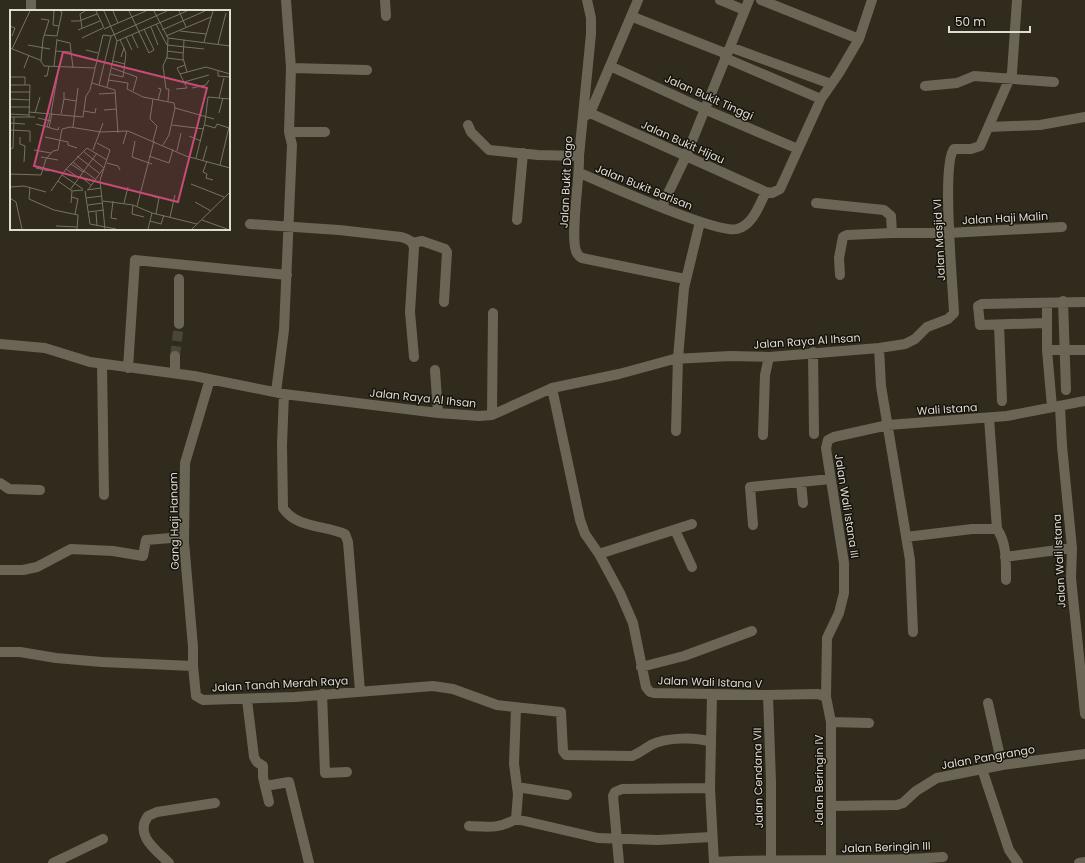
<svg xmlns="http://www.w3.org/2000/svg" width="1085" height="863" font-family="Poppins,sans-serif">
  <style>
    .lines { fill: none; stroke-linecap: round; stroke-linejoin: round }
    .minor-tunnel { stroke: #4a4637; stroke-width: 10; stroke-dasharray: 10 5; stroke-linecap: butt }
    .minor { stroke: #6b6555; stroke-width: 10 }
    .labels { text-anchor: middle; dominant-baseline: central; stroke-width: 3; stroke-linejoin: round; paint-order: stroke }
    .street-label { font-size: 11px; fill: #dfdcd2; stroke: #16130d }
    .inset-road { fill: none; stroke: #767265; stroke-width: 1 }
    .view { fill: #c94979; fill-opacity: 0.15; stroke: #c94979; stroke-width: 2 }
    .inset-edge { fill: none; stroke: #dfdcd2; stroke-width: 2 }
  </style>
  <rect width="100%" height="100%" fill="#302b1c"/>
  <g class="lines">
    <path class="minor-tunnel" d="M175,356L179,324"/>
    <path class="minor" d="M31,0V11
      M385,0L386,16
      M587,0L591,18V34L579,156C580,178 570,234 576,251C577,254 580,257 582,258L685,279
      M720,0L744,10
      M761,0L859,39
      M633,17L727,54
      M730,47L831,84
      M725,58L821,99
      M610,66L704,109L798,149
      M291,68L367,70
      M925,86L957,83L974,76L1054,82
      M590,113L766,192
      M585,116L590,113L638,0
      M468,125L471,132L489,150L538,155L579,156
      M989,127L1040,125L1085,117
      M289,132H325
      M580,173C605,184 717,234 737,229C753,225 759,205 766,192L772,193L780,189L821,99L839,73L859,39L872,0
      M816,203L884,210L891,216L892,233H948L1062,227
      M662,206L686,156L749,0
      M517,220L523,153
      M250,224L339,230L401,237C408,239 413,241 414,248L410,312L414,357
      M413,243L422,241L445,249L447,252L444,302
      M840,275L839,258L843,237L847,235L892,233
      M1063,301L1066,390
      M1047,303V350L1052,407
      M1046,323L980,325L978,306L982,304L1085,302
      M179,324V279
      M999,325L1002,401
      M0,344L45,348L90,362L194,376L284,394L438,413L479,416L492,415L552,388L619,374L674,359L730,356L769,357L879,348L905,344L915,339L927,327L948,319L954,313C953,286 941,164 954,149H971L980,146L1012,73L1017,0
      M879,348L881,386L910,560L913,632
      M1047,350H1085
      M813,352L814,434
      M102,364L104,495
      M128,368L135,260L287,275
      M435,370L438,413
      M175,373V356
      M552,388L580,520L585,534L599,554L620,593L633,623L646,687L650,692L654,693L768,695L818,694L826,697
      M276,392L284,330L292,145L289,132L291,68L286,0
      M284,394L282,445L283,508C296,528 324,525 345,534L348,542L360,691
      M1060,406L1062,446L1072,548L1071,578L1085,714
      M492,415L493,313
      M989,418L997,529
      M676,431L678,358L684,288L700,222
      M763,435L765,375L769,357
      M0,483L9,489L40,490
      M801,483L803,503
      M753,525L750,487L831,479
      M675,530L692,567
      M906,537L972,529H997C1007,543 1006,563 1006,580
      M599,554L692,524
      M1005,557L1072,548
      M0,570H23L37,567L71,549L113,551L143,556L146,540L184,537
      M0,652H20L56,658L102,662L193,666L196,696L203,700L295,697L433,686L453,689L497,705L561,712L563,751L566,755L632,756C640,753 644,749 651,745C666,737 696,737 711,742
      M193,666V647L184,542L185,463L210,379
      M641,667L684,656L752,631
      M322,694L325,773L347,772
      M712,695L710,788L714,863
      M768,695L771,782V863
      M247,700L254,757L257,762L263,766V777L265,786L289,782L309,863
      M988,703L1002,765
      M516,708L514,764L518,794L516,819L598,838L658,840L711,837
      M831,722L869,723
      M982,769L1009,850L1018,863
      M265,786L269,802
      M517,787L567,795
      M831,806L897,805L903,803L916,791L937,778L1002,765L1085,754
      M469,826C488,827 499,829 516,819
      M714,862C790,858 867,863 943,857
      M53,863L103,839
      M169,863C156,850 134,835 148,816L157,812L215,803
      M619,863L613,796L615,792L622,789L710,788
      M831,863V722L826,697L827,638L839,613L844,593V563L826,448L828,440L834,437L888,425L1007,416L1085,401
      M1079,863L1085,862"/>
  </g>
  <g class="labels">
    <g class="street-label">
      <text transform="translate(709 97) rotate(24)">Jalan Bukit Tinggi</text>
      <text transform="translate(683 142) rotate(24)">Jalan Bukit Hijau</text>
      <text transform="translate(566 182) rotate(-87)">Jalan Bukit Dago</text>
      <text transform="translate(644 187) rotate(22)">Jalan Bukit Barisan</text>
      <text transform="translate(1005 218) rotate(-3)">Jalan Haji Malin</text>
      <text transform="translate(939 240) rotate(-93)">Jalan Masjid VI</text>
      <text transform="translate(807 341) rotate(-4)">Jalan Raya Al Ihsan</text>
      <text transform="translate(423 398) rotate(6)">Jalan Raya Al Ihsan</text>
      <text transform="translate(947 409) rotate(-4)">Wali Istana</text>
      <text transform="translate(847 506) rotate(81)">Jalan Wali Istana III</text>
      <text transform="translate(174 521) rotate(-91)">Gang Haji Hanam</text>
      <text transform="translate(1059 561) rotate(-93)">Jalan Wali Istana</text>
      <text transform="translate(710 682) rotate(2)">Jalan Wali Istana V</text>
      <text transform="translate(280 684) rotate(-3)">Jalan Tanah Merah Raya</text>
      <text transform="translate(988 757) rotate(-10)">Jalan Pangrango</text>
      <text transform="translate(758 778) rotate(-91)">Jalan Cendana VII</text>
      <text transform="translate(819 780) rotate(-90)">Jalan Beringin IV</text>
      <text transform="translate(886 847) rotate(-2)">Jalan Beringin III</text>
    </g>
  </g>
  <g transform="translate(10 10)">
    <rect width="220" height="220" fill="#302b1c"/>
    <path class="inset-road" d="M86,1L94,18M94,1L107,31L97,77M103,1L108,13M119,1L139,43L144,40L134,19M144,1L158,28L220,36M169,1L176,17M31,9L39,10L33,29L31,51M61,11H69L87,4M146,14L157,35L194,39M0,16L5,18L2,26M49,16L52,2L50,1M141,17L148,35M72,18L70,4L75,1M94,19L136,1M68,20L90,11M152,20L195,1M170,21L196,24M34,25L47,26L49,16L43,15L44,1M122,25L128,38M156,26L201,7M116,27L122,40M72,28L93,18M158,28L157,48L173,50M47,30L60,33L63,58M110,30L114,38L111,47M174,30L173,48L177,62M107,31L177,1M194,32L203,1M208,34L216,3M18,35L40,39M0,38L30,50L34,56L85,58M2,39L20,1M76,40L88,43M45,41L61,42M157,41L173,43M72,47L102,54M157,47L153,56L156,79H159L158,91M103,51L115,54M44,56L47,29M14,58L19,45M102,58L127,67L123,81M208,61V66L220,67M100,64L113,67L116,44L114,38M170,64L196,57L220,64M34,66H37L39,56M0,67H15V75M98,70L118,73L117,79L133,87L164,93L165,98L204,109M174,72L199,65M82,73L105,80L108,123M0,75H20L19,107M89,75L101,26M148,78L151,79L148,90M182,78L196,75L199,70M166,79L177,78L167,58L175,55M0,82H20M54,82V89L66,91M89,84L105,83M209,88L214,68M0,89L20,90M143,89L140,109L147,116L143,131M0,97H20M94,100L107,99M74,101L85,103L86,98M19,102L73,107L76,86L80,80L93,25L101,26L157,1M25,103L30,87M41,103L49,57M209,103L213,88M0,104L19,105M51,104L54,89M0,107H25M28,108L41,111M0,113L15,114M26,114L48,120L49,117M162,115L194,119M195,115L205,118L207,114L219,118M37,117L40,105M63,117L68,78M39,118L42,103M0,120L20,121V132M179,126L191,131M10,127V134L15,136L14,152M35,127L58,132V135L67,138M125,131L122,147L142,154M87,133L100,140L90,170L95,219M113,134L117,121M153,135L159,125L165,98M0,139L3,138L4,107M24,140L41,143M83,140L93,113M73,141L94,158M167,141L171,123M67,146L89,163M139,146L159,153L163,139M31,147L48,150M186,148L195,112L198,87L220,89M193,150L197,136M197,151L193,162L197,164L196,168L203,170M63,152L74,161M97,153L108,156L110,160M61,154L73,162M210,155L220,113M26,158L39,161M56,159L69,168M74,161L85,169M0,164L31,165L36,149L43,141L48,140L52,119L60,117L91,122L118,121L176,146L220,158M0,165V179M52,165L73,179M70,166L81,175M48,171L62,181L73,180M181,174L214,187M1,177L14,176L36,182M20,178L19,189L44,200L68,205L67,219M60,180L87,143M77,180L91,178M78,180L93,159M41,181L56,159L77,138L97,150M75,181L80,214L106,219M142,186L149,188L146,204M62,187L68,189L65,204M0,188L6,192L12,219M76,188L92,186M93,191L123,195L142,203L187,214M103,191L101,208L107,209M185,192L201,201M61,193L62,181M114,193L118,177M78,195L93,193M123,195L122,204L134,207M127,196L144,131M78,202L94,200M86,202L87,216M160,207L165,185M192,210L217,219M140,211L151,214L154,205M46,216L67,217M138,219L142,203M182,219L220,182"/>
    <path class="view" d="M53,42L197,78L168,192L24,156Z"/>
    <rect width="220" height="220" class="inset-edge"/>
  </g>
  <path d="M949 26v6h81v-6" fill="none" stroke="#dfdcd2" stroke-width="2"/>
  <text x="955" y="26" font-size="12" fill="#dfdcd2" stroke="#16130d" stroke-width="3" paint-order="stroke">50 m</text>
</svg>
